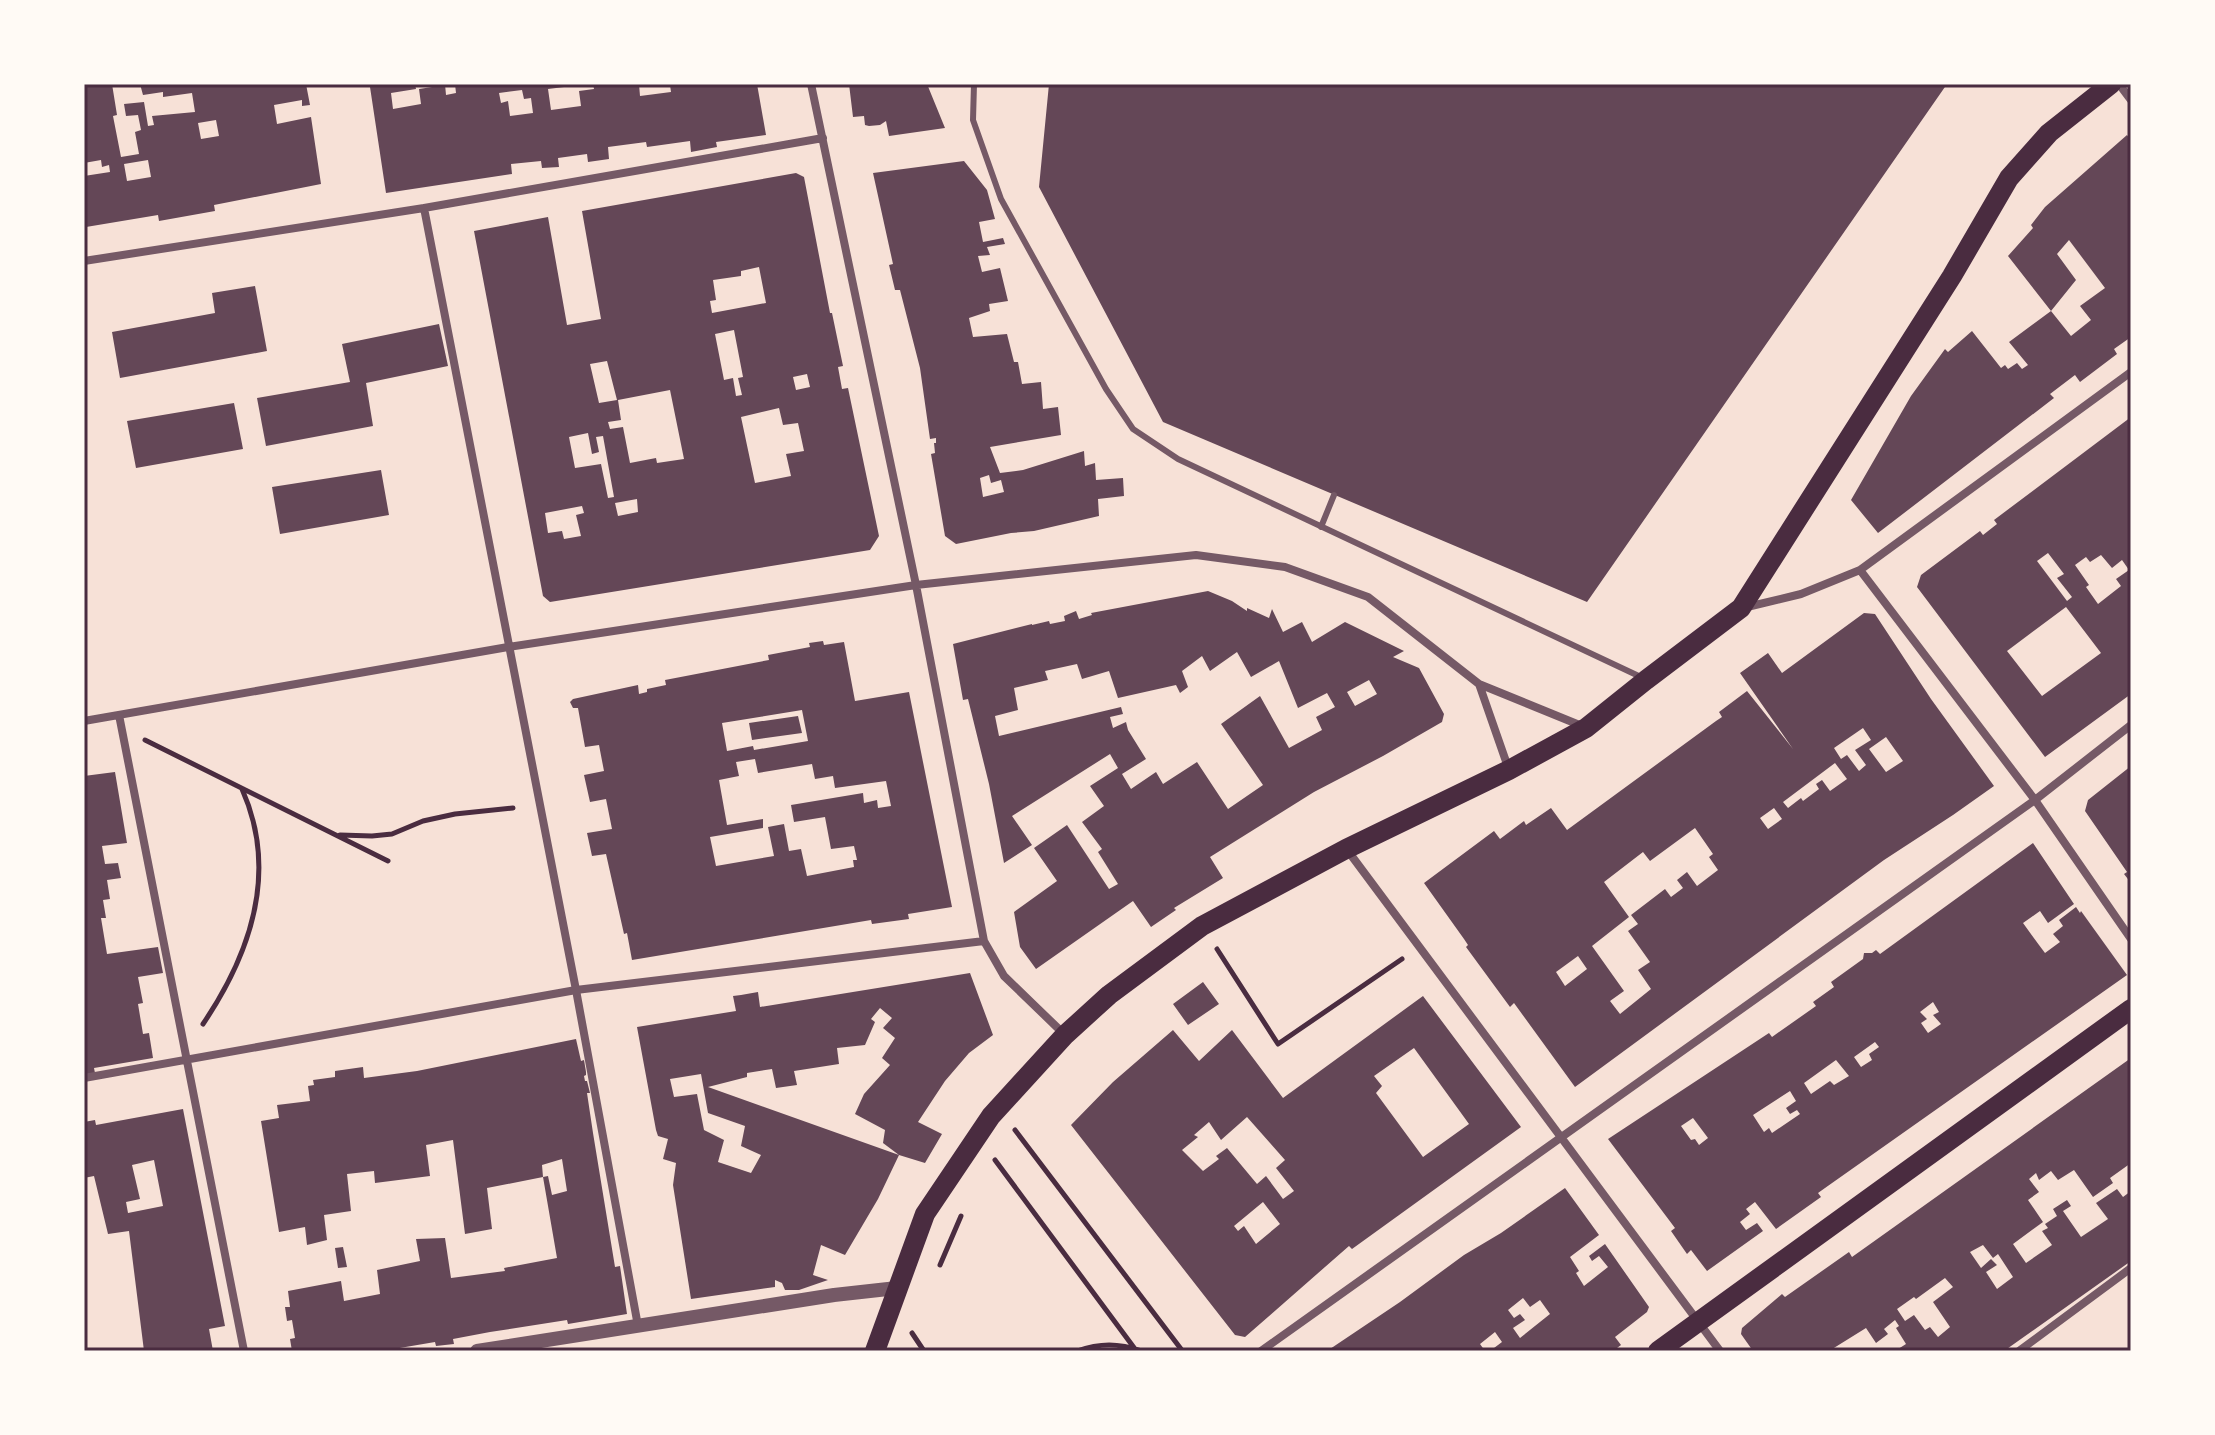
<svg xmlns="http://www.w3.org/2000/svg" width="2215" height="1435" font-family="Mulish,sans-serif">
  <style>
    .building { fill: #644757; fill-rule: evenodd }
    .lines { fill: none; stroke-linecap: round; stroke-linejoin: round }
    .path { stroke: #4a2c40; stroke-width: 5 }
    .service { stroke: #755966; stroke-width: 6 }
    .minor { stroke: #755966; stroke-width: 8 }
    .tertiary { stroke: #755966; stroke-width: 14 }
    .primary { stroke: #4a2c40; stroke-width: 20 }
    .neatline { fill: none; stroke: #4a2c40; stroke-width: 3 }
  </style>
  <rect width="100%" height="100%" fill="#f7e1d7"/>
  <path class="building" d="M84,84H112L117,115L113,116L121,157L139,154L135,132L141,130L138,115L126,116L124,104L144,102L148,126L154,125L152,116L195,112L192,93L163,97V92L143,95L140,84H306L310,105L302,106V100L274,105L277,124L311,117L321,184L214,205L215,211L159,221L158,215L86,227L84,220V176L110,172L109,165L102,167L101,160L84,163ZM216,120L219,136L201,139L198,123ZM148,160L151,177L127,181L124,164Z
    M389,84H415L416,89L391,93L393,109L421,104L419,89L432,87V84H445L446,95L456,93L455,84H572V86L548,89L551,110L581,106L579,91L594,89L593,84H639L640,96L671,92L670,85L676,84H757L766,135L716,142L717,147L691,152L690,141L647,147L646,142L608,147L609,159L588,162L587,154L558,158L559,167L542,168L541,161L511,164L512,174L386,193L370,87ZM522,90L524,99L531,98L533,113L510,116L508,101L501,103L499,93Z
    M849,84H927L945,128L889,136L886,121L880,125L869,126L865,125L864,116L853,117Z
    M1049,84H1947L1587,602L1163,422L1039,187Z
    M2127,135L2131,141V337L2114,349L2117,354L2080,382L2075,375L2050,394L2054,398L1878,533L1851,500L1911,396L1945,349L1948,352L1972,331L2001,368L2005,365L2008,369L2017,363L2022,369L2028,365L2009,342L2051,311L2071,336L2091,320L2080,306L2105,288L2069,240L2057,254L2076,280L2051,311L2008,256L2033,228L2031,225L2045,207Z
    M964,161L987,190L995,219L979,222L983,242L1003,238L1005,244L987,247L990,255L978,256L982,272L1000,268L1008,301L989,304L990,311L969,318L973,337L1007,334L1014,362H1018L1022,384L1041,382L1043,409L1058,407L1061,435L990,447L1000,473L1023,470L1084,451L1085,466L1095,463L1096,480L1123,478L1124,496L1098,499L1099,516L1034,531L1011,533L956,544L945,536L931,454L935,453L934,443H936V438L930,439L920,368L900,290H895L889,265L893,264L873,173ZM989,475L991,483L1001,480L1004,492L983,497L980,478Z
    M796,173L804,177L830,313H832L843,366L838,367L842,389L848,388L879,536L870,550L550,602L543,596L474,231L548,217L567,325L601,319L582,211ZM759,267L766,303L712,313L710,301L716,300L713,280L741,276V271ZM734,330L743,377L738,378L742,395L736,396L733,378L724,380L715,334ZM607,361L617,400L599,403L590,364ZM807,374L810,387L796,390L793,377ZM670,390L684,459L657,463L656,458L630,463L623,427L610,429L608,422L621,420L618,400ZM779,408L783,425L798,423L804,451L786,454L791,476L755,483L741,417ZM588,433L592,454L599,452L596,437L603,436L614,497L608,498L601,464L575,468L569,437ZM637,499L638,512L618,516L615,503ZM582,506L584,513L576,515L581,536L564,539L562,531L548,533L545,513Z
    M255,286L267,351L120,378L112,332L215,313L212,293Z
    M439,324L448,366L366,383L373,426L266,446L257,398L350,382L342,344Z
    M234,403L243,449L136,468L127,421Z
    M2131,417V694L2045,757L1917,587L1921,575L1980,531L1983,535L1997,524L1994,520ZM2048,553L2064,574L2057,578L2072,597L2067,601L2037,561ZM2101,555L2112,568L2122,560L2129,570L2116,579L2121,586L2098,604L2086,587L2089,585L2075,565L2086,557L2090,562ZM2066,607L2101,653L2042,696L2007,651Z
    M381,470L389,515L280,534L272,487Z
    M1208,591L1232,601L1247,611V608L1269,618L1272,609L1283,632L1302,622L1312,642L1345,622L1404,651L1393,657L1419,668L1444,714L1442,722L1383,756L1314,792L1210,857L1223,878L1174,908L1176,910L1151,927L1133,901L1036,969L1020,947L1014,912L1057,881L1034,848L1067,825L1109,889L1118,884L1098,852L1102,849L1082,822L1104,806L1090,786L1118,768L1110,754L1012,816L1032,845L1004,863L989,784L968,699L963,700L953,644L1032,624V625L1049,621L1050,624L1065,621L1064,616L1076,611L1079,619L1092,615L1091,613ZM1237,652L1251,677L1279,661L1298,708L1327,693L1335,707L1316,717L1322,730L1289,748L1260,696L1221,724L1263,785L1228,809L1197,762L1163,784L1156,772L1131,789L1122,774L1146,759L1128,730L1126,722L1113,728L1110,717L1123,714L1121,707L999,736L995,716L1018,710L1014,688L1048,680L1045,671L1077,664L1082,679L1109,671L1118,698L1176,685L1180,693L1188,687L1182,671L1202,656L1210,671ZM1369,680L1377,694L1355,706L1347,692Z
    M1864,613L1875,614L1931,699L1994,786L1953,815L1884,860L1575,1087L1514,1003L1510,1007L1466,947L1468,945L1464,939L1424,883L1494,831L1500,839L1524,821L1526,825L1551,808L1567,830L1716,721L1722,717L1719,712L1747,691L1793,749L1740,673L1768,653L1782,673ZM1863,728L1871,740L1855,750L1866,765L1859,771L1847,755L1841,759L1834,748ZM1886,737L1903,761L1886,772L1869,749ZM1835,763L1847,779L1830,791L1822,780L1816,784L1819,789L1803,801L1801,798L1788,808L1783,802ZM1774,808L1782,819L1768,829L1760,818ZM1695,828L1713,854L1709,857L1718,870L1697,886L1687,872L1677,880L1683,888L1671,897L1665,889L1631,915L1638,924L1628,931L1650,962L1638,970L1651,989L1620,1014L1610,1001L1624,991L1592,946L1629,917L1604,882L1643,852L1650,861ZM1578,956L1587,969L1565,986L1556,972Z
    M823,641L824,645L844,642L855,701L909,692L952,907L908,914L909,919L872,924L871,920L632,960L627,933L624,934L606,854L592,856L587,833L612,829L606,799L590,802L584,775L604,771L599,745L585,747L578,708H573L570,702L573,699L638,685L639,694L647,692V689L666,685L665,680L769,660L768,655L810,647L809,643ZM802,710L808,741L754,750L753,746L727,751L722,723ZM755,759L758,773L812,764L815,779L833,776L835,788L886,781L891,806L878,808L877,800L864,803L863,793L791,805L794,822L825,817L831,849L854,846L857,860H853L854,867L807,876L801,849L789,851L784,824L768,827L774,856L716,866L710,837L763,828V819L727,825L719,780L739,776L736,762Z
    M798,716L802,733L752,740L749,723Z
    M2131,766V883L2124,874L2127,872L2085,811L2088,800Z
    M115,772L127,843L102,846L105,864L118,863L121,878L107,880L110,899L103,900L106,918H101L107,954L158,947L163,973L138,977L143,1003L138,1004L143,1034L149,1033L153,1058L94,1068L95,1073L84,1075V1025H87L84,1012V776Z
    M2033,843L2074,904L2048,923L2040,911L2023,923L2039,945L2045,953L2060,942L2053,934L2063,926L2059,920L2076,907L2080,913L2081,911L2127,975L1825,1188L1818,1193L1821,1197L1776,1229L1755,1202L1746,1209L1750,1214L1740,1222L1746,1230L1757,1223L1763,1231L1707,1271L1691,1250L1687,1254L1671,1231L1675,1228L1608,1139L1769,1033L1772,1037L1816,1006L1813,1002L1834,987L1831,982L1863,959L1864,953H1872L1876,950L1880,954ZM1933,1002L1939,1012L1933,1015L1941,1024L1928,1033L1921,1023L1927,1019L1920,1012ZM1875,1042L1879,1047L1869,1054L1872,1060L1861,1067L1854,1057ZM1836,1060L1849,1076L1834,1085L1830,1081L1811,1094L1804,1083ZM1790,1091L1796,1101L1786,1108L1790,1114L1797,1110L1800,1114L1772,1133L1769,1128L1764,1132L1753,1115ZM1693,1118L1708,1138L1699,1145L1695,1139L1691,1140L1681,1126Z
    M970,973L993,1035L969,1053L945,1081L918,1122L942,1134L925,1163L899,1155L883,1143L885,1130L855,1114L864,1094L890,1065L882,1058L895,1038L883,1028L892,1018L880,1008L871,1019L875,1022L865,1045L837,1048L839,1064L794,1071L797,1085L776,1088L772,1069L747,1073V1077L708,1087L899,1155L878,1199L845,1255L821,1245L813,1275L828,1280L799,1290H785L782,1283L775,1280V1287L691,1299L673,1185L676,1163L663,1159L668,1139L658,1136L656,1130L637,1027L736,1011L733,996L741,995L758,992L760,1007ZM701,1074L708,1113L745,1126L741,1146L761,1155L751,1173L718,1162L724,1140L704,1130L697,1094L674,1097L670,1079Z
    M1203,982L1219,1004L1188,1025L1173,1004Z
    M1423,996L1521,1127L1352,1249L1349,1246L1245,1337L1235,1335L1071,1125L1113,1082L1173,1030L1199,1061L1232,1030L1283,1098ZM1414,1048L1469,1124L1423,1157L1376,1093L1382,1086L1374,1076ZM1247,1117L1285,1160L1276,1168L1294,1191L1283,1199L1266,1176L1257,1184L1227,1148L1216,1156L1219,1159L1203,1171L1182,1150L1198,1137L1194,1135L1209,1122L1221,1140ZM1263,1202L1280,1224L1256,1244L1244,1226L1238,1231L1234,1226Z
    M576,1039L581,1061L584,1060L586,1072V1075L584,1076L585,1081H587L590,1093H587L593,1133L615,1267L620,1266L627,1314L568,1324L567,1320L490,1332L453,1339L454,1344L436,1346L435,1342L382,1351H292L290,1339L295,1338L292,1320L287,1321L285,1307H290L288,1291L341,1281L344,1301L380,1294L377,1270L420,1261L416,1239L445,1238L451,1278L505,1271L504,1268L557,1258L543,1177L548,1176L552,1195L567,1191L562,1159L542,1165L543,1177L487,1188L492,1229L465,1234L453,1140L426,1145L430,1176L375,1183L374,1171L347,1174L351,1211L324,1215L327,1240L307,1245L305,1227L279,1232L261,1121L279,1118L277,1105L310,1101L308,1086L314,1085L313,1080L335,1077V1071L363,1067L364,1078L417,1071Z
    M2131,1058V1163L2110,1178L2113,1183L2093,1197L2074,1170L2058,1180L2051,1171L2039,1180L2036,1173L2029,1179L2039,1192L2028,1200L2043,1222L2013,1244L2026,1263L2052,1245L2042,1231L2048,1228L2045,1224L2057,1216L2053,1209L2067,1200L2071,1206L2063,1211L2081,1237L2108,1219L2096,1203L2117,1189L2123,1197L2131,1191V1261L2004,1351H1895L1906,1344L1896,1328L1899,1326L1895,1320L1884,1329L1888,1334L1876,1343L1866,1328L1829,1351H1753L1741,1334L1742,1328L1782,1294L1785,1297L1849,1252L1852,1257ZM1983,1245L1993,1258L1998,1254L2013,1277L1997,1289L1986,1272L1997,1265L1991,1259L1981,1268L1970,1252ZM1945,1278L1953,1287L1933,1302L1950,1327L1938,1337L1930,1327L1925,1330L1914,1315L1905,1321L1897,1309L1914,1297L1916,1299Z
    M183,1109L225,1326L209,1329L213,1351H144L129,1231L108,1234L94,1176L84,1178V1122L95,1120L96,1125ZM154,1160L163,1206L128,1213L126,1202L140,1199L132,1165Z
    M1565,1188L1599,1235L1570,1257L1579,1271L1576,1273L1584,1286L1608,1267L1599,1256L1592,1261L1589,1256L1605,1244L1649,1307L1647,1312L1615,1337L1621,1345L1613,1351H1490L1502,1342L1495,1332L1480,1344L1485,1351H1327L1400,1302L1464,1255L1501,1233ZM1523,1298L1530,1307L1540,1300L1550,1314L1520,1338L1513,1328L1525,1320L1520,1314L1514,1318L1508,1310Z
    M343,1247L347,1267L338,1268L335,1248Z"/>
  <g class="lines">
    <path class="path" d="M145,740L388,861
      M340,835L372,836L392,834L423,821L455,814L513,808
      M1217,949L1278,1044L1402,959
      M203,1024C251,953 279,872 242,789
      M1015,1130L1181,1349L1178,1351
      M995,1160L1135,1349
      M940,1265L961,1216
      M912,1333L924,1351
      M1077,1351C1100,1343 1118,1343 1142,1351"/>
    <path class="service" d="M974,84L973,120L1001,199L1106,389L1133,429L1178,459L1643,678
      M1321,527L1334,495"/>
    <path class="minor" d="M811,84L916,585L984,941L1004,976L1065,1035
      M2119,84L2131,100
      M424,208L576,990L638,1326
      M84,261L424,208L823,138
      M1860,570L2035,800L2131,939
      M1747,607L1801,594L1860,570L2131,372
      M1479,684L1509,770
      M119,715L244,1351
      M84,721L508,647L916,585L1196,555L1285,567L1368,597L1479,684L1582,726
      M1348,851L1720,1351
      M84,1078L576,990L984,941
      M1261,1351L2035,800L2131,725
      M2019,1351L2131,1268"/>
    <path class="tertiary" d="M477,1351L834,1295L897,1288"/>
    <path class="primary" d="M875,1351L925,1214L991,1116L1065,1035L1109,995L1202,926L1346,849L1509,770L1586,728L1646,680L1741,608L1952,276L2009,178L2049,133L2111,84
      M1658,1351L2131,1009"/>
  </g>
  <rect width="2215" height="1435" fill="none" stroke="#fffaf5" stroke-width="172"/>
  <rect x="86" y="86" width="2043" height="1263" class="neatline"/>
</svg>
